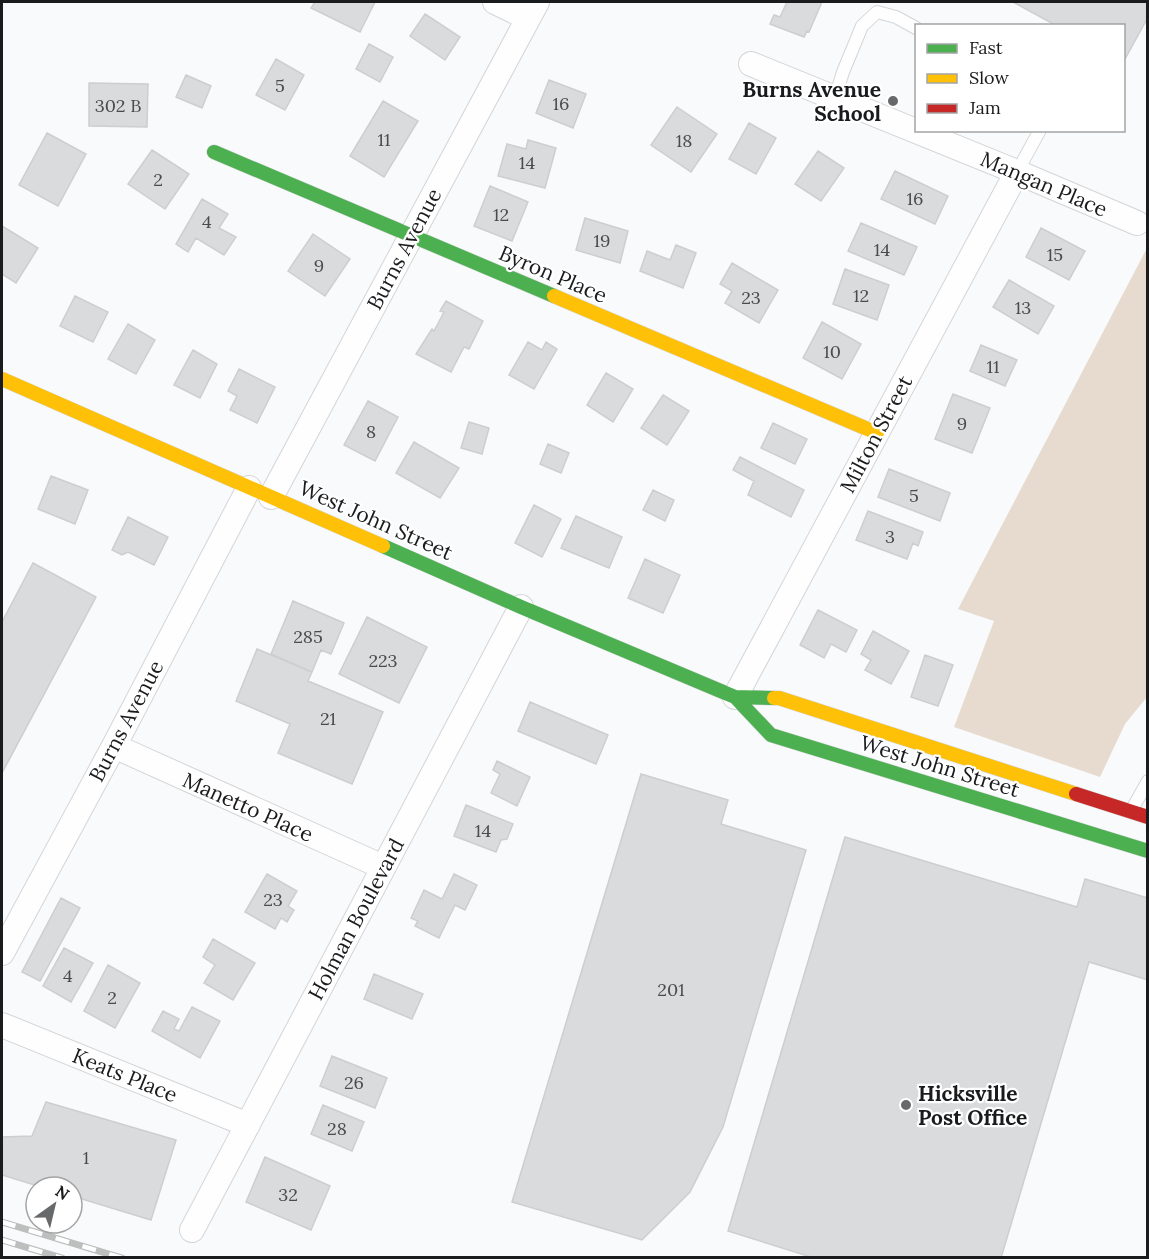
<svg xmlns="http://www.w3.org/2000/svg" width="1149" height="1259" font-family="Lora,serif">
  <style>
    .green { fill: #e7dbcf }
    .building { fill: #d9dbdc; stroke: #cdcecf; stroke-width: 1.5 }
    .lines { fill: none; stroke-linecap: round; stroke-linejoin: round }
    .lane-casing { stroke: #d4d5d7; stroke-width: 14 }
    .street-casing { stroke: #d4d5d7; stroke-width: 26 }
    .fast-casing { stroke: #d4d5d7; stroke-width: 15 }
    .slow-casing { stroke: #d4d5d7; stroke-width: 15 }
    .jam-casing { stroke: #d4d5d7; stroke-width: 15 }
    .lane { stroke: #fefeff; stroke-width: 12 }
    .street { stroke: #fefeff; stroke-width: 24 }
    .fast { stroke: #4caf50; stroke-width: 14 }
    .slow { stroke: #ffc107; stroke-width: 14 }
    .jam { stroke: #c62828; stroke-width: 14 }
    .rail-casing { stroke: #bdbebe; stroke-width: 7 }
    .rail { stroke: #fff; stroke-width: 4.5; stroke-dasharray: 14; stroke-linecap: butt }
    .poi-dot { fill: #68696b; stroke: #fff; stroke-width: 2 }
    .labels { text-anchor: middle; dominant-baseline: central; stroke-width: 4.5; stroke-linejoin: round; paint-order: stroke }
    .number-label { font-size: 18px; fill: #4a4b4d }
    .poi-label { font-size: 21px; font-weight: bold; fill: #1a1b1d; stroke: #fff; text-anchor: end }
    .street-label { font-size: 21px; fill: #1a1b1d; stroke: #fff }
  </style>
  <rect width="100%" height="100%" fill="#f8fafc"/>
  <path class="green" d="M1147,248V697L1125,724L1100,777L954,727L994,621L958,609Z"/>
  <path class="building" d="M315,2H375L360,32L311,8Z
    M787,2H822L809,32L807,31L804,37L770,24L774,15L780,17Z
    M1013,2H1148V17L1124,61V26H1057Z
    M425,14L460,37L445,60L410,36Z
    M369,44L393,57L380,82L356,69Z
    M276,59L304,75L285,110L256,95Z
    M186,75L211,86L202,108L176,97Z
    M549,80L586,94L573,128L536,113Z
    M89,83L148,84L147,127L89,126Z
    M383,101L418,121L384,177L350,156Z
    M677,107L717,134L691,172L651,145Z
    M749,123L776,138L756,174L729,159Z
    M47,133L86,154L58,206L19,185Z
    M528,140L556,148L545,188L498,176L507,144L526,149Z
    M152,150L189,174L165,209L128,184Z
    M818,151L844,168L821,201L795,184Z
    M895,171L948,196L935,224L881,199Z
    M490,186L528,202L512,241L474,226Z
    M202,199L228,214L219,228L236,237L224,255L196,238L188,252L176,244Z
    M585,218L628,231L620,263L576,250Z
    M861,223L917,247L904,275L848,251Z
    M2,226L38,248L16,283L2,274Z
    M1041,228L1085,251L1069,280L1026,257Z
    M313,234L350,259L325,296L288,271Z
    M676,245L696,253L683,288L640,271L647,251L670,260Z
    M732,263L778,290L759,323L725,303L732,291L720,284Z
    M845,269L889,285L877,320L833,304Z
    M1009,280L1054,306L1038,334L993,307Z
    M75,296L108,312L93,342L60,326Z
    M446,301L483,321L469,349L464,347L451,372L416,354L432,329L434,331L444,312L440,311Z
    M822,322L861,344L842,379L803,358Z
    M128,324L155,340L136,374L108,359Z
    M528,342L542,350L546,342L557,349L534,389L509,375Z
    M981,345L1017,360L1005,386L970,371Z
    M193,350L217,364L200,398L174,385Z
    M239,369L275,387L257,423L230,410L237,396L228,391Z
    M606,373L633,389L613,422L587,405Z
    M953,394L990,408L972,453L935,439Z
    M663,395L689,411L667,445L641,428Z
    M368,401L398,417L375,461L344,445Z
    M469,422L489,428L482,454L461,448Z
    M773,423L807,439L795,464L761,448Z
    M414,442L459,468L440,498L396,473Z
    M548,444L569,453L561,473L540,464Z
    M740,457L804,490L791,517L748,495L754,481L733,470Z
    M889,469L950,493L940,521L878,497Z
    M51,476L88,490L75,524L38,509Z
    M653,490L674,500L665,521L643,510Z
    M534,505L561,519L542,557L515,543Z
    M868,511L923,532L918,546L913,543L907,559L856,540Z
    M576,516L622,537L609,568L561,548Z
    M128,517L168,537L154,565L128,552L122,555L112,550Z
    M645,559L680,575L663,613L628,598Z
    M33,563L96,597L2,773V622Z
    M293,601L344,623L331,654L321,650L312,672L271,654Z
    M818,610L857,630L846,652L831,644L824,658L800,645Z
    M367,617L427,647L399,703L339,674Z
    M873,631L909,651L891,684L865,670L871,660L861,654Z
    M257,649L312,672L308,681L383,712L352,784L278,753L290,724L236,701Z
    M925,655L953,665L938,706L911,697Z
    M530,702L608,735L596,764L518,731Z
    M497,761L530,777L517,806L491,793L500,774L493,770Z
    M641,774L728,800L721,824L806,850L723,1127L690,1192L642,1240L512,1202Z
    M466,805L513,824L507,839L501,840L496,852L454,836Z
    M845,837L1077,907L1085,879L1148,898V980L1089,962L1001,1258H814L728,1231Z
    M267,874L297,891L288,906L294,910L287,922L281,918L275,929L245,912Z
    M454,874L477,885L465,910L455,905L439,938L415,926L418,921L411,918L424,890L442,899Z
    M61,898L80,908L40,981L22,972Z
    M213,939L255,963L233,1000L204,983L215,965L203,957Z
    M64,948L93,963L71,1002L43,986Z
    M108,965L140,983L115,1028L84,1011Z
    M374,974L423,994L412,1019L364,999Z
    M192,1007L220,1021L200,1058L152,1031L163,1011L179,1019L174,1029L179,1031Z
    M332,1056L387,1078L375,1108L320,1086Z
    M46,1102L176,1140L151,1220L72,1196V1187H41L2,1175V1137L32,1136Z
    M323,1105L364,1122L352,1151L311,1134Z
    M265,1157L330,1186L311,1230L246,1202Z"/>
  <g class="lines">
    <defs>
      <path id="lane" d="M835,98L843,72L862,26L877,12L896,17L916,28
        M1017,172L1040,130
        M1131,811L1148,781"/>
      <path id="street" d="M495,2L528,18
        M751,64L1017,172L1137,223
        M271,497L537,2
        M735,697L1017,172
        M114,746L383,867
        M2,953L114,746L249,488
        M2,1025L248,1125
        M192,1230L521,607"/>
      <path id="fast" d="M214,152L554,296
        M383,546L521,607L735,697L774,698
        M735,697L771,735L1148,851"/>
      <path id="slow" d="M554,296L877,433
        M2,379L383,546
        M774,698H779L1076,794"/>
      <path id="jam" d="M1076,794L1148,817"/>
    </defs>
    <use href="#lane" class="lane-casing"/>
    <use href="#street" class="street-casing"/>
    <use href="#fast" class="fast-casing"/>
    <use href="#slow" class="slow-casing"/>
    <use href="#jam" class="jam-casing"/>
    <use href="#lane" class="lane"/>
    <use href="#street" class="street"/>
    <use href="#fast" class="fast"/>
    <use href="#slow" class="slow"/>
    <use href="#jam" class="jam"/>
    <defs>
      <path id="rail" d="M2,1222L122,1258
        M2,1240L62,1258"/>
    </defs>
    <use href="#rail" class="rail-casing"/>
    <use href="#rail" class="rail"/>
  </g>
  <g class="poi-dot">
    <circle cx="893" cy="101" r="6"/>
    <circle cx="906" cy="1105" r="6"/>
  </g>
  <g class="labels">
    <g class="number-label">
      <text x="280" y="85">5</text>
      <text x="561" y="103">16</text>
      <text x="118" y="105">302 B</text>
      <text x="384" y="139">11</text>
      <text x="684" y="140">18</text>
      <text x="527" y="162">14</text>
      <text x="158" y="179">2</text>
      <text x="915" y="198">16</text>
      <text x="501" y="214">12</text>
      <text x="207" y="221">4</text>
      <text x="602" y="240">19</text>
      <text x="882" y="249">14</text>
      <text x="1055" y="254">15</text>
      <text x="319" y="265">9</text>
      <text x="861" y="295">12</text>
      <text x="751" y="297">23</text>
      <text x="1023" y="307">13</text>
      <text x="832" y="351">10</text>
      <text x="993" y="366">11</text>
      <text x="962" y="423">9</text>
      <text x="371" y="431">8</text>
      <text x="914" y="495">5</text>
      <text x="890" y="536">3</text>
      <text x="308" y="636">285</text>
      <text x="383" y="660">223</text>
      <text x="328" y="718">21</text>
      <text x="483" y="830">14</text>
      <text x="273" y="899">23</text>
      <text x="68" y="975">4</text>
      <text x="671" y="989">201</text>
      <text x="112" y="997">2</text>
      <text x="354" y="1082">26</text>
      <text x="337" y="1128">28</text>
      <text x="86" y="1157">1</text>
      <text x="288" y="1194">32</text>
    </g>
    <g class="poi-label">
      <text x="881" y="89">Burns Avenue<tspan x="881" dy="24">School</tspan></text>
      <text x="918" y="1093" text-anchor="start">Hicksville<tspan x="918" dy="24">Post Office</tspan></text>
    </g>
    <g class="street-label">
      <text transform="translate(1044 184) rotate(23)">Mangan Place</text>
      <text transform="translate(404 249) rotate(-62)">Burns Avenue</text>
      <text transform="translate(553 274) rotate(23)">Byron Place</text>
      <text transform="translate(876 434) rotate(-62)">Milton Street</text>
      <text transform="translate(376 520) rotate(24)">West John Street</text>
      <text transform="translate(126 721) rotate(-62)">Burns Avenue</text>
      <text transform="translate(940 766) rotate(17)">West John Street</text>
      <text transform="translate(248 807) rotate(24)">Manetto Place</text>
      <text transform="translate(356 919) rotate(-62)">Holman Boulevard</text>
      <text transform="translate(125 1075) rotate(22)">Keats Place</text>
    </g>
  </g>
  <rect width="1149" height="1259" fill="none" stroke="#1a1b1d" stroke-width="6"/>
  <rect x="915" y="24" width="210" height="108" fill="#ffffff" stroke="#a3a4a5" stroke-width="1.5"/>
  <rect x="927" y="44" width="30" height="9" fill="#4caf50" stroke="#a3a4a5" stroke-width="1.5"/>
  <text x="969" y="54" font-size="18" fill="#1a1b1d">Fast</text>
  <rect x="927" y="74" width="30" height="9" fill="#ffc107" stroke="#a3a4a5" stroke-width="1.5"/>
  <text x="969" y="84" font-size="18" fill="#1a1b1d">Slow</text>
  <rect x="927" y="104" width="30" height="9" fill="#c62828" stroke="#a3a4a5" stroke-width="1.5"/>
  <text x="969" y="114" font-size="18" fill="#1a1b1d">Jam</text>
  <g transform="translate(54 1205) rotate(34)"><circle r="28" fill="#ffffff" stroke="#a3a4a5" stroke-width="1.5"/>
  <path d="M0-4.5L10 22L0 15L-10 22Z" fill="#68696b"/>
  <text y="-9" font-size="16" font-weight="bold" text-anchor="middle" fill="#1a1b1d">N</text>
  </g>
</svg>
